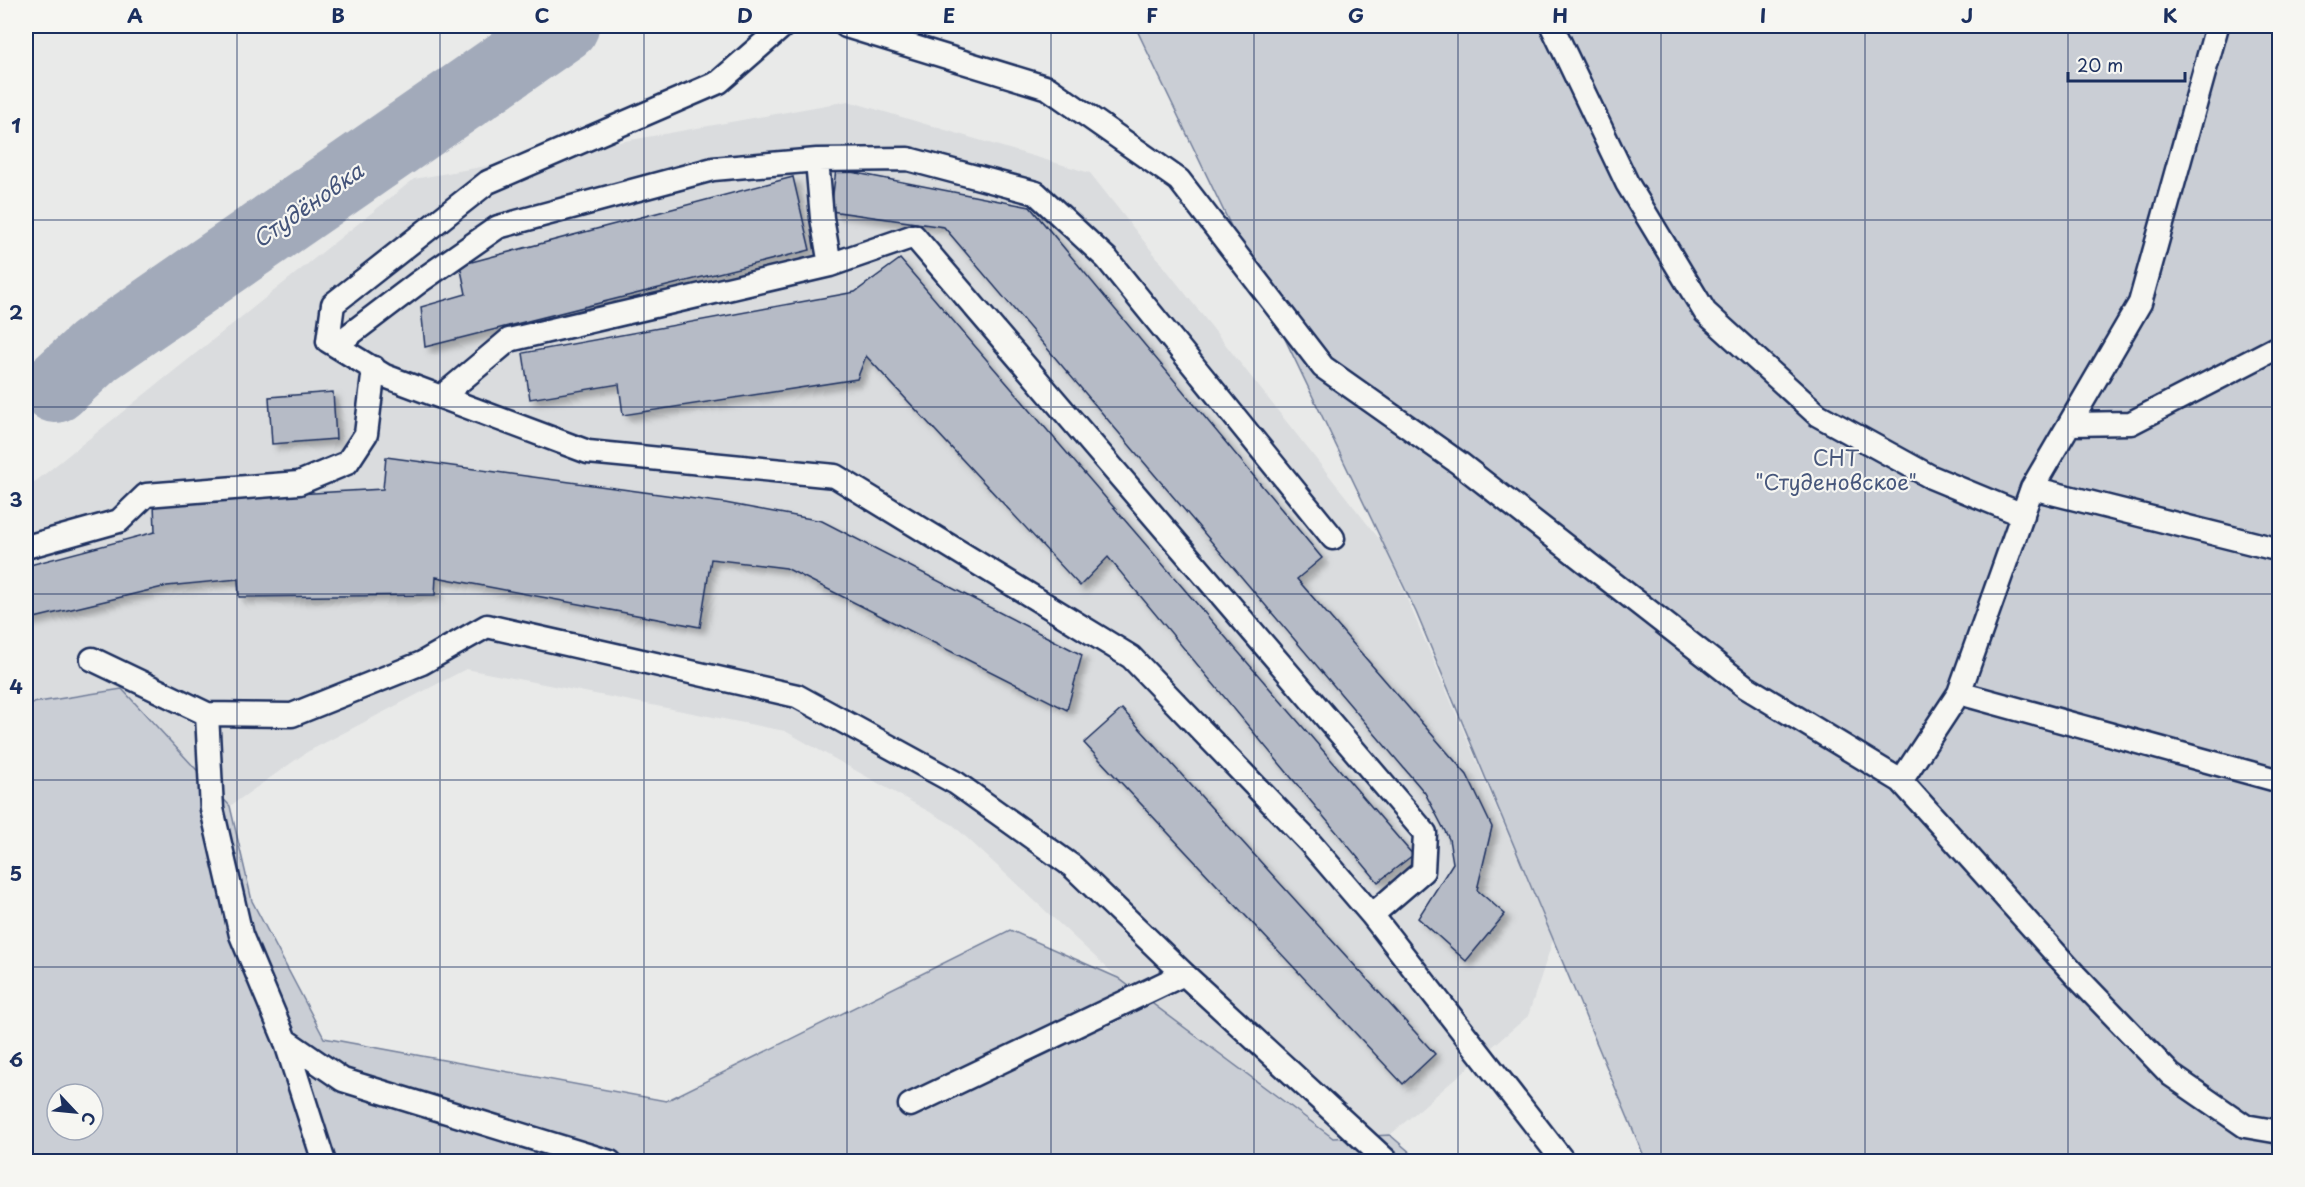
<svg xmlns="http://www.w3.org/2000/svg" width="2305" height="1187" font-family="'Playpen Sans',sans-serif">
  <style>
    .built { fill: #dadcde }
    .green { fill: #caced5; stroke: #727e9a; stroke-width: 1.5; fill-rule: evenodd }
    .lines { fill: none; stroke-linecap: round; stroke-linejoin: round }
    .river { stroke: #a2aaba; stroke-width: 70 }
    .building { fill: #b6bbc6; stroke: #1b2f5e; stroke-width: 1.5; filter: url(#shadow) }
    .lane-casing { stroke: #1b2f5e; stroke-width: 27 }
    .lane { stroke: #f6f6f2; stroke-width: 22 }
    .grid { fill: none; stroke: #1b2f5e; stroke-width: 1.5; stroke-opacity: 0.55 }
    .labels { text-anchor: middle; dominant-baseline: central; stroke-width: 4.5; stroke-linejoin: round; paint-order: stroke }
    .park-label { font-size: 21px; fill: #47577c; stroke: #f6f6f2 }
    .water-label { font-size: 22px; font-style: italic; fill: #44547a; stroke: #f6f6f2 }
    .neatline { fill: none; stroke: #1b2f5e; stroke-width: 2 }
    .grid-label { font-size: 20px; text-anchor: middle; font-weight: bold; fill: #1b2f5e }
  </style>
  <defs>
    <filter id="shadow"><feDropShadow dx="5.5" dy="5.5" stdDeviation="3" flood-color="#0004"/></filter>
  </defs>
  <rect width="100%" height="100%" fill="#e9eae9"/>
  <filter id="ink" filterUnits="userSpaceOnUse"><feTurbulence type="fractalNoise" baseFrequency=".0167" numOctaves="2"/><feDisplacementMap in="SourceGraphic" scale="12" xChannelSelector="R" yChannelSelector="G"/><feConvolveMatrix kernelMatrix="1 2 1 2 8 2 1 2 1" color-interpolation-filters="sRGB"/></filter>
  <g filter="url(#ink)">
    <path class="built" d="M848,101L1090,173L1384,545L1553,940L1528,1016L1390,1135L1333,1138L1118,978L953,825L785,731L466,669L307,752L230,806L122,689L26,704V489L414,179Z"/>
    <path class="green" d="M1135,26H2279V1161H1646L1416,612Z
      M122,689L230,806L252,901L324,1038L666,1101L1010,930L1118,978L1333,1138L1390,1135L1420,1161L26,1162V704ZM57,1094H93V1130H57Z"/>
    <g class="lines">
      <path class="river" d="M55,388L95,351L564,26"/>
    </g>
    <path class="building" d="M836,169L1030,207L1322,558L1297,579L1467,775L1492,827L1477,890L1505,914L1466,961L1418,918L1453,863L1449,839L1425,793L944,227L831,211Z
      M793,177L810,250L425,347L421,307L466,294L460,265Z
      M900,259L1413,855L1378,882L1108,557L1080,586L866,356L857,379L623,415L619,384L530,399L523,353L855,292Z
      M333,392L336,439L272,444L269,397Z
      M386,457L725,503L822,521L1082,655L1067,710L786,568L711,559L700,627L436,577L435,595L239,597L238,579L167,586L26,620V566L155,532L154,502L383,489Z
      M1122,709L1435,1054L1403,1084L1084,743Z"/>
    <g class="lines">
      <defs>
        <path id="lane" d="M783,26L719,82L488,182L333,304L328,341L385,376L588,452L835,476L1131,657L1311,844L1372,915L1564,1162
          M846,26L1048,88L1179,180L1323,367L1459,463L1746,687L1901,781L2075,975L2171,1075L2245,1126L2280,1132
          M1552,26L1627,183L1705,312L1818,415L1931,477L2023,515
          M817,160L822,218L830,265
          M336,345L419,282L498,227L713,169L817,160L908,159L1036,193L1107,259L1333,538
          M441,397L509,340L830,265L914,236L1425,833L1423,871L1372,915
          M2070,424L2131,423L2280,346
          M2032,488L2280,550
          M26,547L119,521L146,495L299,483L347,463L366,434L374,368
          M92,659L207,714L292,715L422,663L487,626L797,696L956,783L1072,866L1184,974L1388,1162
          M1959,693L2280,781
          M207,714L212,809L241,935L285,1040L324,1162
          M1901,781L1959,693L2032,488L2140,303L2217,26
          M285,1040L343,1080L610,1162
          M910,1105L1184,974"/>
      </defs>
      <use href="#lane" class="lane-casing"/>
      <use href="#lane" class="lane"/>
    </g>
  </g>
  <path class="grid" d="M237,26V1162M440,26V1162M644,26V1162M847,26V1162M1051,26V1162M1254,26V1162M1458,26V1162M1661,26V1162M1865,26V1162M2068,26V1162M26,220H2280M26,407H2280M26,594H2280M26,780H2280M26,967H2280"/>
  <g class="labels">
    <g class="park-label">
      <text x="1836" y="457">СНТ<tspan x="1836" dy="24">"Студеновское"</tspan></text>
    </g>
    <g class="water-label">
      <text transform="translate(307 204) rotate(-35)">Студёновка</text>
    </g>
  </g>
  <rect width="2305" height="1187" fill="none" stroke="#f6f6f2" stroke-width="66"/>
  <g transform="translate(75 1112) rotate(116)"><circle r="28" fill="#f6f6f2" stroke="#9ea6b7" stroke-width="1.5"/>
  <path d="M0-4.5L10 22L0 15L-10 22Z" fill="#1b2f5e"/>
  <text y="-9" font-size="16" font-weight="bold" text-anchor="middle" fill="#1b2f5e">С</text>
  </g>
  <path d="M2068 72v9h117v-9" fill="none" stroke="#1b2f5e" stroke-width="3"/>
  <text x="2077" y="72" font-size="18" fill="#1b2f5e" stroke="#f6f6f2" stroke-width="4.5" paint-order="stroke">20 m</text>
  <rect x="33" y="33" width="2239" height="1121" class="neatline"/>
  <g class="grid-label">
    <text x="135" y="23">A</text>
    <text x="338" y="23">B</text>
    <text x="542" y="23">C</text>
    <text x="745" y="23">D</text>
    <text x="949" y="23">E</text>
    <text x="1152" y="23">F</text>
    <text x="1356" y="23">G</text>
    <text x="1560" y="23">H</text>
    <text x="1763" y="23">I</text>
    <text x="1967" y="23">J</text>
    <text x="2170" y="23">K</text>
    <text x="16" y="133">1</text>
    <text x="16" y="320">2</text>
    <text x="16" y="507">3</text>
    <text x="16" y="694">4</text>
    <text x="16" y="881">5</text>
    <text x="16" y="1067">6</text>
  </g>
</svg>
